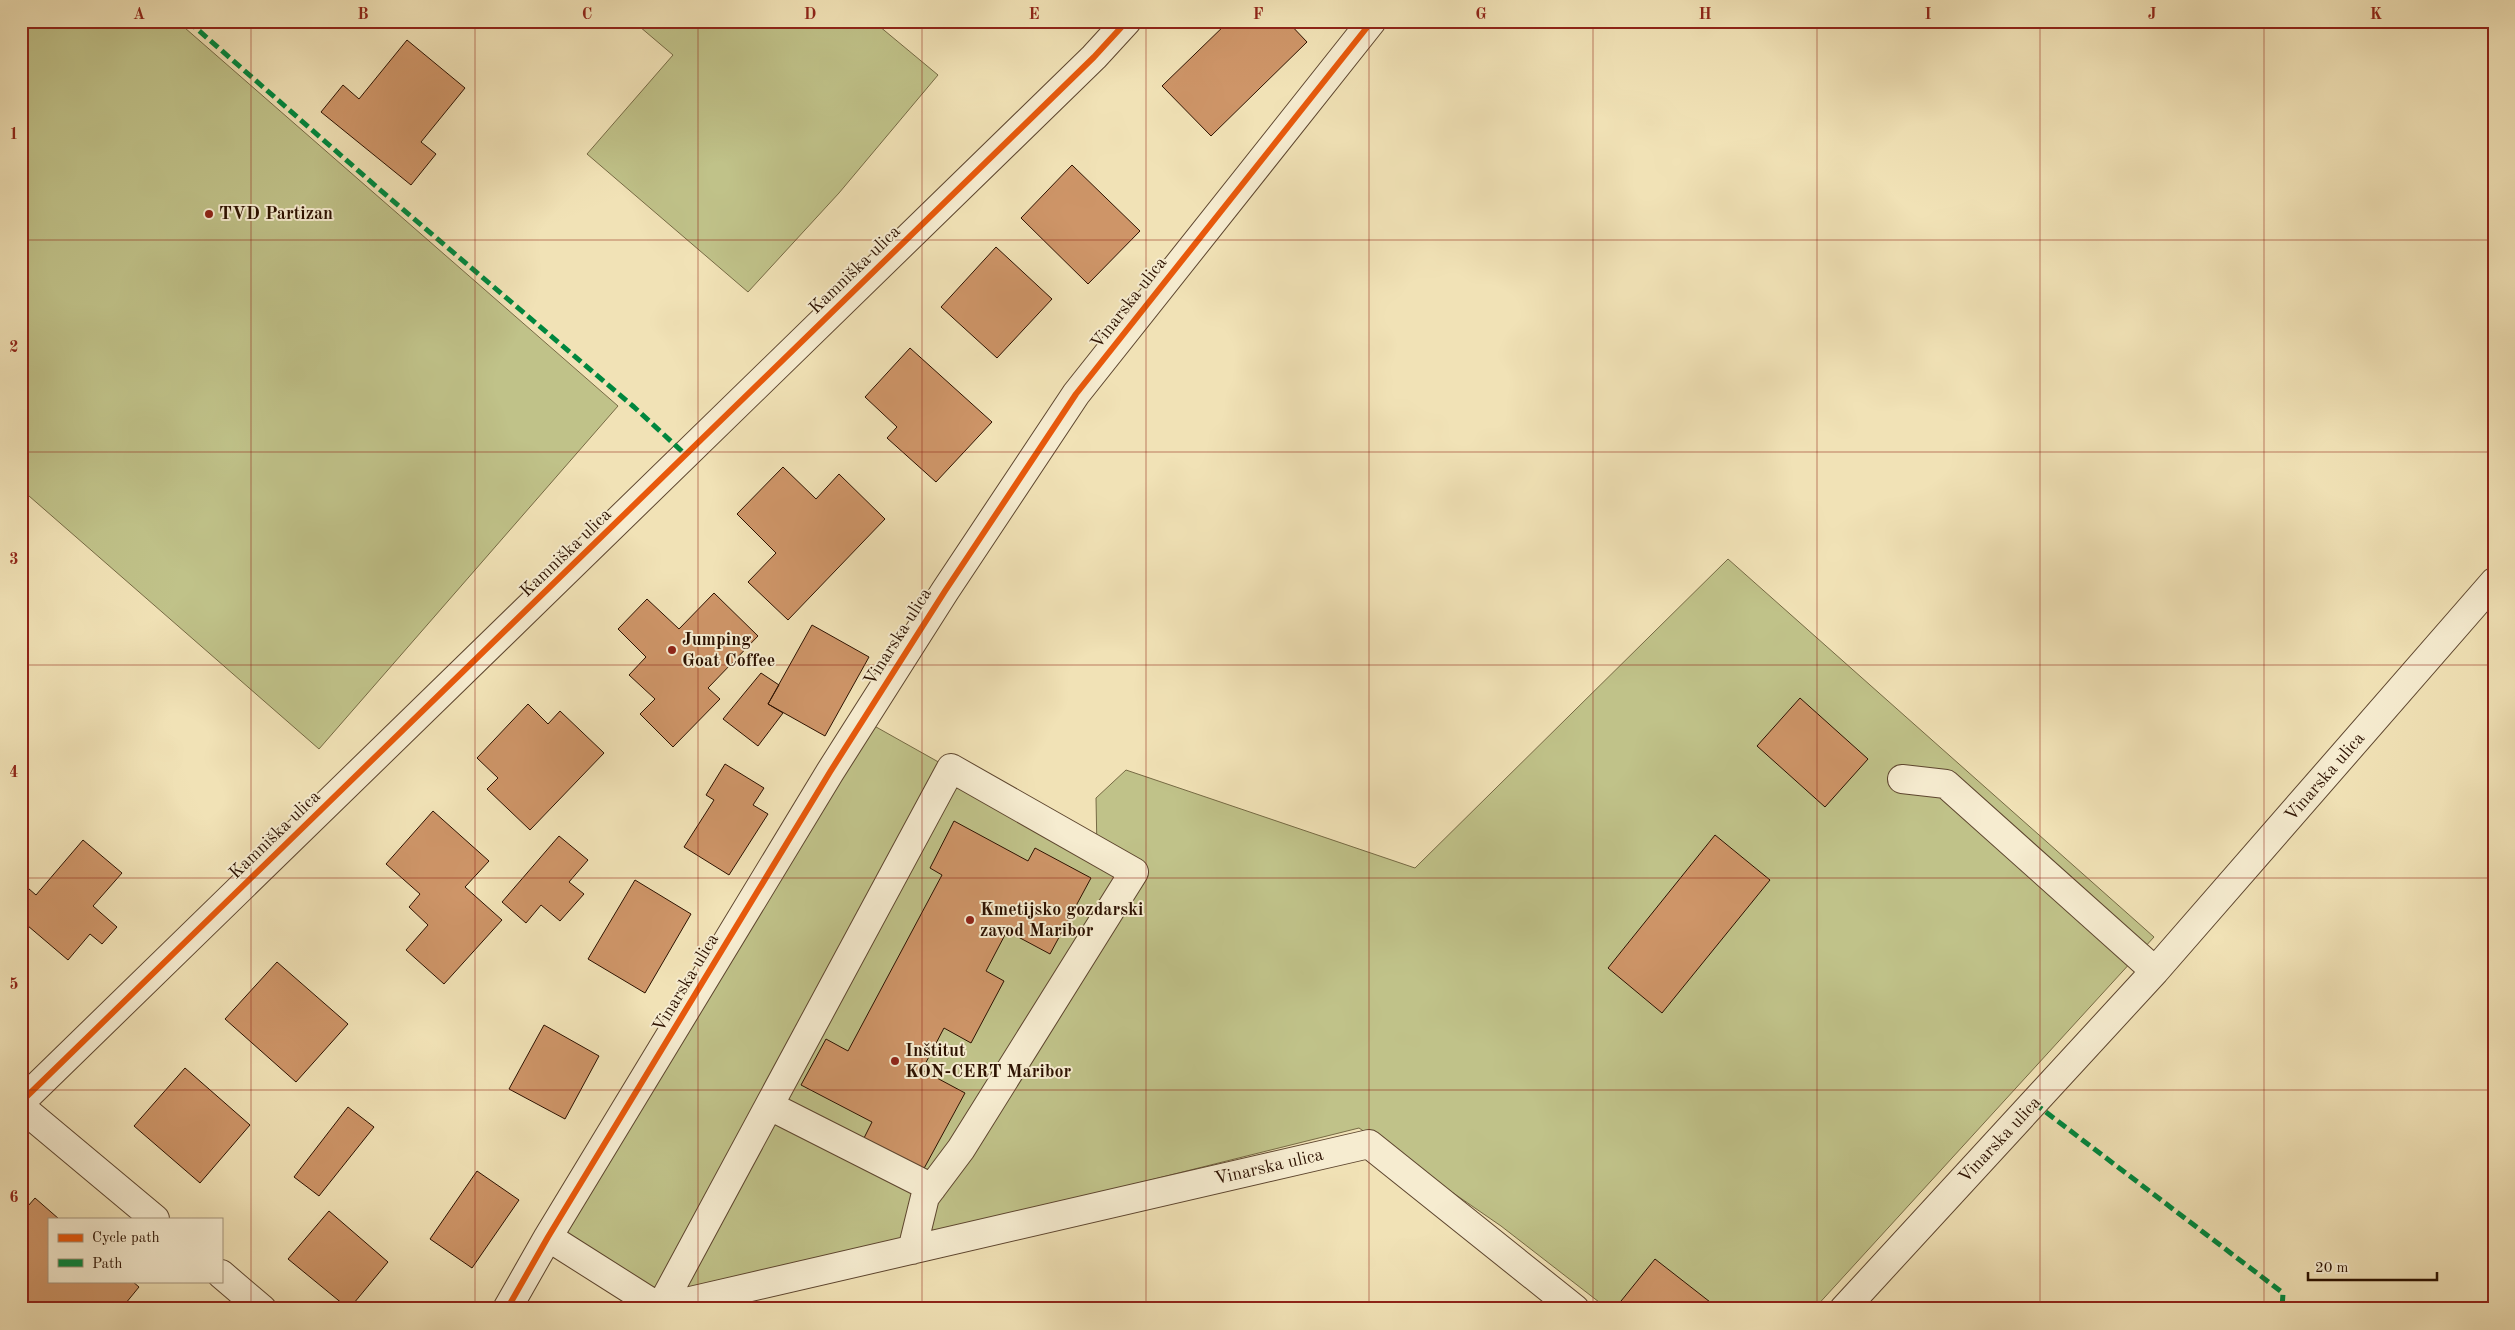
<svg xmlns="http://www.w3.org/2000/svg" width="2515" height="1330" font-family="'Old Standard TT',serif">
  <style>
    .green { fill: #c0c289; stroke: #766a44 }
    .building { fill: #ce9568; stroke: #2c1100 }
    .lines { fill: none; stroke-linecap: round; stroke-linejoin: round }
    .street-casing { stroke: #5d452e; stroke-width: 30 }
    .street { stroke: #f6ecd0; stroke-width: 28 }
    .quiet { stroke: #00873e; stroke-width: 5; stroke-dasharray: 10 5; stroke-linecap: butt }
    .cycleway-casing { stroke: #f6ecd0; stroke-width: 9 }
    .cycleway { stroke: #e8590c; stroke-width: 6 }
    .grid { fill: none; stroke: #8f2418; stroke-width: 1; stroke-opacity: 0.55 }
    .poi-dot { fill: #8f2418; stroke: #f6ecd0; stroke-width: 2 }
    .labels { text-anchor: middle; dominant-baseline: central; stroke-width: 4; stroke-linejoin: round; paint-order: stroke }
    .poi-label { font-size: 18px; font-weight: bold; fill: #2c1100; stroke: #f6ecd0; text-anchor: start }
    .street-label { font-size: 18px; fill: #2c1100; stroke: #f6ecd0 }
    .neatline { fill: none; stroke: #8f2418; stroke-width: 2 }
    .grid-label { font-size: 16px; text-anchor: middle; font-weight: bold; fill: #8f2418 }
  </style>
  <rect width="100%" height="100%" fill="#f1e2b6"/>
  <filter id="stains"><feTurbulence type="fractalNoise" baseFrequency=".004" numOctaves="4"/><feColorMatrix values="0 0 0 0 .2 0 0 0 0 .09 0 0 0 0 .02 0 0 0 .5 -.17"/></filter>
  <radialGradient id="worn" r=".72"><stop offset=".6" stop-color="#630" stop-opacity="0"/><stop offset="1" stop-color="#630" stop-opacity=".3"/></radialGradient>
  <path class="green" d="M21,21H177L618,406L319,749L21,489Z
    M633,21H873L938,75L839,193L748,292L587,154L673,55Z
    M1728,559L2154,937L1814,1309H1608L1501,1226L1359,1128L673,1299L565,1236L869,723L1097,851L1096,798L1126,770L1415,868Z"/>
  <path class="building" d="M1229,21H1287L1307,42L1211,136L1162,86Z
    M407,40L465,88L421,142L436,154L411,185L321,112L343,85L359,99Z
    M1072,165L1140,231L1088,284L1021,218Z
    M996,247L1052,299L997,358L941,307Z
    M910,348L992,422L936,482L887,438L897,427L865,397Z
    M783,467L816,499L839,474L885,519L788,620L748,582L776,553L737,514Z
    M714,593L758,636L708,688L720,699L673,747L640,714L655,699L629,675L646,657L618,629L647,599L679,629Z
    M812,625L869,657L825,736L768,704Z
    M761,673L779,685L768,704L783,713L758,746L723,719Z
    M1800,698L1868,759L1825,807L1757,746Z
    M528,704L548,724L560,711L604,753L530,830L487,789L498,778L477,758Z
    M725,764L764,788L753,805L768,814L729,875L684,847L714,800L706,795Z
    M433,811L489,861L465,887L502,920L444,984L406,950L428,925L409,907L420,894L386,864Z
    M954,821L1028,861L1035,848L1091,878L1050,954L1007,931L986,971L1004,981L971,1043L944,1028L922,1070L965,1093L921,1174L862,1142L872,1122L801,1085L826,1039L848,1051L942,875L930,868Z
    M1715,835L1770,880L1662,1013L1608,968Z
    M559,836L588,860L569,882L584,894L560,921L541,905L526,923L502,902Z
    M83,840L122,873L93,906L117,927L102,944L90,934L68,960L21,920V882L36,895Z
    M635,880L691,914L645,993L588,959Z
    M277,962L348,1024L296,1082L225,1019Z
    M544,1025L599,1056L565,1119L509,1089Z
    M185,1068L250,1125L200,1183L134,1126Z
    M348,1107L374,1127L319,1196L294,1177Z
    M477,1171L519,1200L472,1268L430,1239Z
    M35,1198L59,1219H49V1281H132L139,1287L121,1309H29L21,1302V1214Z
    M329,1211L388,1262L349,1309L288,1259Z
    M1655,1259L1719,1309H1620L1617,1306Z"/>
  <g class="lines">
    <defs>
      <path id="street" d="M1902,779L1946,784L2155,971
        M21,1102L1094,57L1127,21
        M770,1106L932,1188
        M21,1107L155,1219
        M548,1237L660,1308L1369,1144L1575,1309
        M221,1274L262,1309
        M660,1308L951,768L1134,872L961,1149L925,1197L912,1250
        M507,1309L548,1237L830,772L945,591L1076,394L1372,21
        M1844,1309L2155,971L2494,582"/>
    </defs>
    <use href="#street" class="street-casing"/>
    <use href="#street" class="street"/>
    <path class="quiet" d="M188,21L378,188L634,407L687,456
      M2034,1103L2283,1293L2282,1309"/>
    <defs>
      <path id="cycleway" d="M21,1102L1094,57L1127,21
        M507,1309L548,1237L830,772L945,591L1076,394L1372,21"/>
    </defs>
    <use href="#cycleway" class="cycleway-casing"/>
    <use href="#cycleway" class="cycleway"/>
  </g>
  <path class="grid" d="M251,21V1309M475,21V1309M698,21V1309M922,21V1309M1146,21V1309M1369,21V1309M1593,21V1309M1817,21V1309M2040,21V1309M2264,21V1309M21,240H2494M21,452H2494M21,665H2494M21,878H2494M21,1090H2494"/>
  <g class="poi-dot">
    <circle cx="209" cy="214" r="5"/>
    <circle cx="672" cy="650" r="5"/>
    <circle cx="970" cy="920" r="5"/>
    <circle cx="895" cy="1061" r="5"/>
  </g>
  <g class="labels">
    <g class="poi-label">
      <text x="219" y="214">TVD Partizan</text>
      <text x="682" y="640">Jumping<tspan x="682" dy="21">Goat Coffee</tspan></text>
      <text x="980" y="910">Kmetijsko gozdarski<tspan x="980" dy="21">zavod Maribor</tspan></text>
      <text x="905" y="1051">Inštitut<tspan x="905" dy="21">KON-CERT Maribor</tspan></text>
    </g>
    <g class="street-label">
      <text transform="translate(855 270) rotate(-44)">Kamniška ulica</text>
      <text transform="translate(1129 303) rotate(-52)">Vinarska ulica</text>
      <text transform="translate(566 553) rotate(-44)">Kamniška ulica</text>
      <text transform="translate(898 637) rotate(-58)">Vinarska ulica</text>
      <text transform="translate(2325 777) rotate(-49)">Vinarska ulica</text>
      <text transform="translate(275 835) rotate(-44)">Kamniška ulica</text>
      <text transform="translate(686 983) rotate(-59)">Vinarska ulica</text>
      <text transform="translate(2000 1140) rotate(-47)">Vinarska ulica</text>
      <text transform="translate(1269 1167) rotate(-13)">Vinarska ulica</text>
    </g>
  </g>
  <rect width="2515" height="1330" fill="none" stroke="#f1e2b6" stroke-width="55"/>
  <rect x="48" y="1218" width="175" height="65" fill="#f6ecd0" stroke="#a5947d"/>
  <rect x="58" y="1234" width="25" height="8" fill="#e8590c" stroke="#a5947d"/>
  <text x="92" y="1242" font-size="15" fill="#2c1100">Cycle path</text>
  <rect x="58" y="1259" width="25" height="8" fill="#00873e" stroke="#a5947d"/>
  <text x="92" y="1268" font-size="15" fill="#2c1100">Path</text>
  <path d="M2308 1272v8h129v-8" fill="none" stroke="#2c1100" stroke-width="2.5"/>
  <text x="2315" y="1272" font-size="15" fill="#2c1100" stroke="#f6ecd0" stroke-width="4" paint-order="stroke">20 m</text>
  <rect x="28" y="28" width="2460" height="1274" class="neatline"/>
  <g class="grid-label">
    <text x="139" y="19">A</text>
    <text x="363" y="19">B</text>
    <text x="587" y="19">C</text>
    <text x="810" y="19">D</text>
    <text x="1034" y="19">E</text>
    <text x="1258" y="19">F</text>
    <text x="1481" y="19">G</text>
    <text x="1705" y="19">H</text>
    <text x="1928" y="19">I</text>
    <text x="2152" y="19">J</text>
    <text x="2376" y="19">K</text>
    <text x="14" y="139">1</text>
    <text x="14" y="352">2</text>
    <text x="14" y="564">3</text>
    <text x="14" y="777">4</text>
    <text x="14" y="989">5</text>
    <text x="14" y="1202">6</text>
  </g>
  <rect width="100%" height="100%" filter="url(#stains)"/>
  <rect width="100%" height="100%" fill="url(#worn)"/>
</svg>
